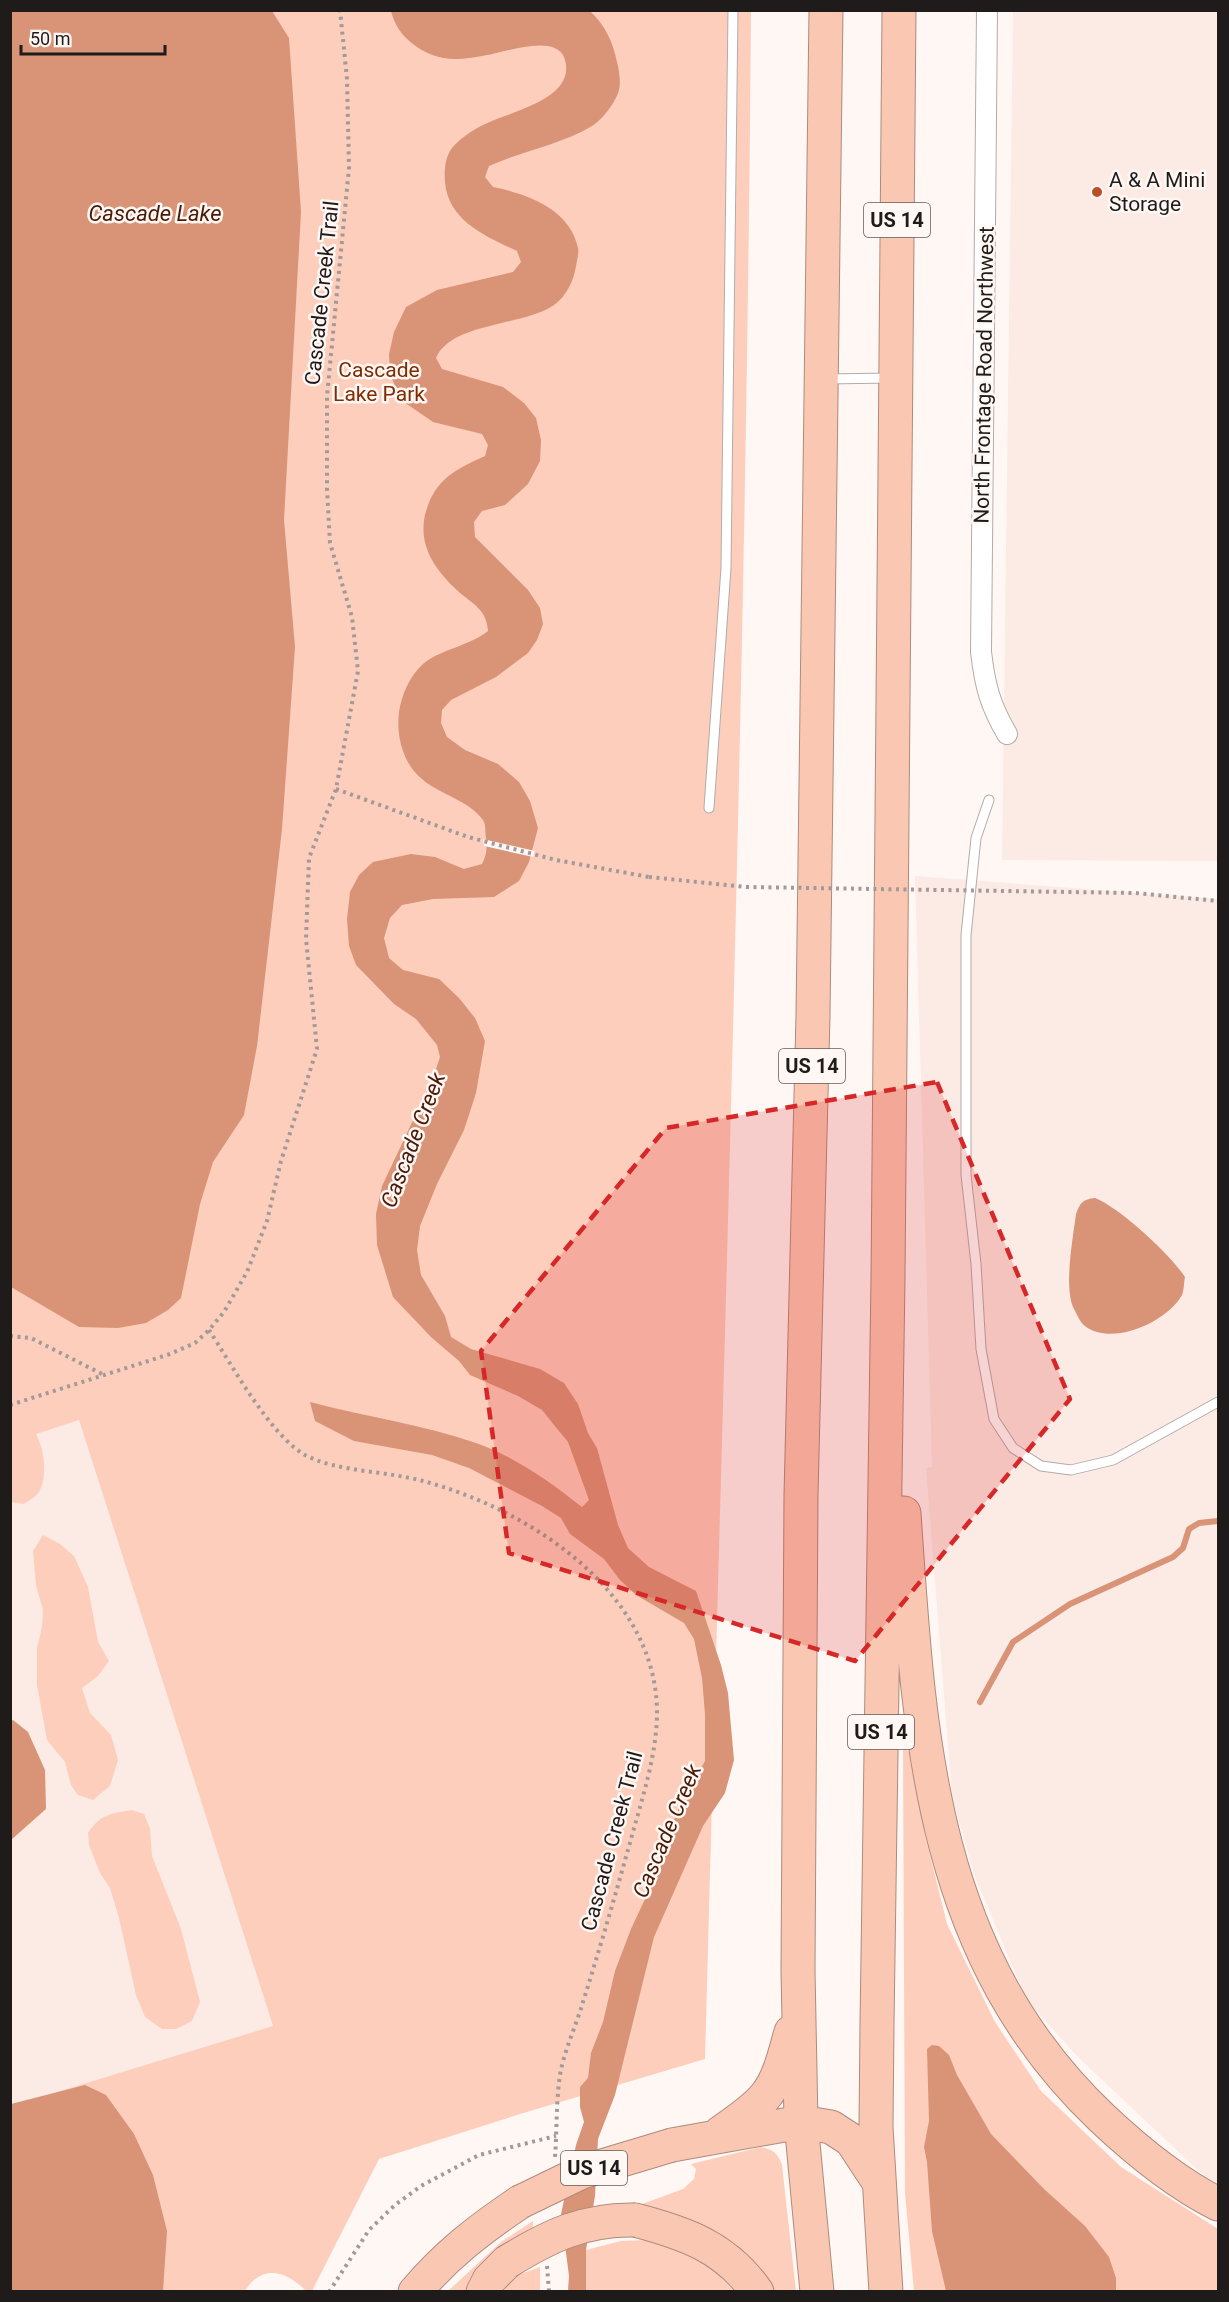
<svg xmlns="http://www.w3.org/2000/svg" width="1229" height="2302" font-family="Roboto,sans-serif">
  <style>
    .built { fill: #fceae4 }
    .green { fill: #fdcebc }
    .water { fill: #d99377 }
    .pier { fill: #fff7f4 }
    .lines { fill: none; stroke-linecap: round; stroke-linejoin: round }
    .stream { stroke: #d99377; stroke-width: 6 }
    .lane-casing { stroke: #b4aba8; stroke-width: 11 }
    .street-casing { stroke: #b4aba8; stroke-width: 22 }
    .highway-casing { stroke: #ad8b7d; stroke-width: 35 }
    .path { stroke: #a19a98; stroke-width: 4; stroke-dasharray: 3 4.5; stroke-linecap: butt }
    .lane { stroke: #fff; stroke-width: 9 }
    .street { stroke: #fff; stroke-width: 20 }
    .highway { stroke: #fac7b3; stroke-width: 33 }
    .highway-bridge-casing { stroke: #ad8b7d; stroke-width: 35; stroke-linecap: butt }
    .path-bridge { stroke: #a19a98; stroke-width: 4; stroke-dasharray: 3 4.5; stroke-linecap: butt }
    .highway-bridge { stroke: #fac7b3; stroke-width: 33 }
    .marked { fill: #d62828; fill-opacity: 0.2; stroke: #d62828; stroke-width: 4.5; stroke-dasharray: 12 8; stroke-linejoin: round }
    .poi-dot { fill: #b85226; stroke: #fff7f4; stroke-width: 2 }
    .labels { text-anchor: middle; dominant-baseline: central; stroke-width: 5; stroke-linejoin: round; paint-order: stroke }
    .shield { fill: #fff7f4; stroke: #625d5b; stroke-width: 1.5 }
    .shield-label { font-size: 20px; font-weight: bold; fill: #1f1b1a }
    .poi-label { font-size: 21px; fill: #1f1b1a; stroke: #fff7f4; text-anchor: start }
    .street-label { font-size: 21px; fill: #1f1b1a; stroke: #fff7f4 }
    .park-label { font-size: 21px; fill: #7e2c00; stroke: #fff7f4 }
    .water-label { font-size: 22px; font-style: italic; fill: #481b08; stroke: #fff7f4 }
  </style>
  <rect width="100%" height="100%" fill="#fff7f4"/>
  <path class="built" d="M1013,11H1218V861L1002,860Z
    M915,876L1218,899V2183L1204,2176L1078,2057L1027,2001L974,1874L952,1796L926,1468L932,1467Z
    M79,1420L273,2026L11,2106V1441Z"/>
  <path class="green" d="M11,11H751C746,694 723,1376 705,2059L520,2114L379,2159L312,2291H306C287,2271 262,2263 245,2291L11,2292V2106L273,2026L79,1420L36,1434C44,1449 48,1475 39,1492C36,1497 28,1501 24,1504L11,1502Z
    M43,1535L60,1544L74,1556L88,1587L98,1642L109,1661L98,1676L82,1688L90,1713L111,1735L118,1760L110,1786L93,1800L78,1795L71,1785L65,1762L47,1740L37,1685V1648L42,1627L43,1610L36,1585L33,1551Z
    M903,1748L915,1755L925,1835L947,1924L995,2022L1041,2091L1121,2167L1218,2229V2291H914L905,2193Z
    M132,1810L144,1814L150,1829L152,1856L181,1929L200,2002L192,2021L176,2029H162L145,2017L136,1995L119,1918L110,1888L100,1873L89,1845L88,1833C101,1814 109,1814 132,1810Z
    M761,2147C773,2150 778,2153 782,2165L796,2291H772L634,2207L683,2189L694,2179L696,2169L691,2164Z
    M533,2221V2231L468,2291L447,2292L501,2242Z
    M649,2240L681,2249L711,2267L734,2291H586V2250L621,2241Z
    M540,2267V2291L501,2292L518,2275Z"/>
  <path class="water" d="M11,10L272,11L289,38L301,212L284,520L295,647L282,829L257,1046L244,1115L213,1162L200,1204L181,1298L168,1310L146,1323L118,1328L79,1327L11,1287Z
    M391,11H590C605,25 613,42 617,62C619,70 621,82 619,90C616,102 602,120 592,126C560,145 522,151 489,166L485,177L493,187C527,194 570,209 578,248C579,253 577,260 576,266C574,280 566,297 554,305C525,326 451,322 436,358L442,369L503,387L524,403L536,418L541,440L540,461L528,484L505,505L482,511L474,522L475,537L528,590L540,608L543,624L537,640L528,653L496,677L451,700L442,710L441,723L447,737L465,750L498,764L519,782L530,801L538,828L529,862L519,881L494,897L433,899L402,905L390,918L384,938L389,958L403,970L439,979L459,998L475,1018L485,1041L476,1093L464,1130L437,1184L420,1226L417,1250L421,1275L445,1316L451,1337L471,1349L540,1369L564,1383L578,1404L588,1433L597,1448L618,1525L628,1548L649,1567L696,1591L721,1665L728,1693L734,1760L725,1793L703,1826L654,1937L615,2095L598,2139L595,2196L586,2250V2291H568L569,2276L561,2214L576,2145L584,2122L580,2107V2087L588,2078L591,2053L603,2022L615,1971L631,1929L653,1882L666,1839L680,1805L705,1761V1714L702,1678L694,1639L684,1623L636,1595L620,1580L604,1559L570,1534L561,1518L542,1506L469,1468L432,1455L354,1441L315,1421L310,1402C365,1417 422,1424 476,1443C514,1456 551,1482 582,1507L589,1500L568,1442L554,1425L542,1410L518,1396L470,1375L459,1361L431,1337L393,1297L377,1245L376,1214L382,1186L433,1078L440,1057L437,1045L416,1019L394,1004L356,965L349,946L347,919L350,892L359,875L373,862L411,854L435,857L464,869L482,864C487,854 487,849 486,838C485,832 486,824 483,820C469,800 440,795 422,779C403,764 396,736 399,712C402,694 409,677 423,664C439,650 469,646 488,631C487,610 473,604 459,592C436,571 418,547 425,515C434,480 454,470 485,456L488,445L482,434L433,422L401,400L390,374L389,354L394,332L406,307L437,290L513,272L521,262L517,251C487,237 448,221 445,182C444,171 445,157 452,148C458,140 473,130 481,126C506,112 580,100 564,57C554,34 505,52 487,55C477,57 465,59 455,59C440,59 424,53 413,44C402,36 394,24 391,11Z
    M1095,1198C1120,1208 1169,1253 1185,1277C1184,1282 1184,1290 1182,1295C1167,1322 1112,1347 1085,1326C1080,1323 1076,1312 1073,1307C1064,1285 1073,1238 1076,1214C1080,1203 1083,1199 1095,1198Z
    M13,1720L28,1732L45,1770L46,1809L11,1840L10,1722Z
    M932,2045L939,2046L949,2055L957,2075L991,2134L1044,2189L1085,2226L1109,2257L1116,2278V2291H946L932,2231L927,2162L924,2147L929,2121L927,2049Z
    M85,2085L106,2095L134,2134L153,2175L167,2231L163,2291H11V2104Z"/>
  <path class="pier" d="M483,839L535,851L533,857L484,846Z"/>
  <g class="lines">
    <path class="stream" d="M980,1702L1013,1642L1070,1604L1173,1557L1183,1548L1189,1529L1199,1523L1218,1521"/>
    <defs>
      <path id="lane" d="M826,379L891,378
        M989,800L976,838L966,935V1175L976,1264L981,1349L994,1419L1013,1448L1041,1466L1071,1470L1113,1460L1218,1402
        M709,808L726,568L733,10"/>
      <path id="street" d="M987,10L981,652C985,686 990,705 1007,734"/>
      <path id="highway" d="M904,1513C919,1736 929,1954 1102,2118C1136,2150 1176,2183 1218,2204
        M720,2133C736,2121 755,2110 767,2094C780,2077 785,2052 791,2032
        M672,2145L801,2122L831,2127L851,2140L878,2181
        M635,2220C685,2233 726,2247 757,2292
        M415,2292C447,2254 480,2229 520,2202
        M483,2292L489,2280L507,2262
        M817,2292L801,2122L798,1970L801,1495L813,1016L826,10
        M886,2292L876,2127L877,2024L888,1278L899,10"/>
    </defs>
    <use href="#lane" class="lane-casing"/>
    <use href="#street" class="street-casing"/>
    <use href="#highway" class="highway-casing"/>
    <path class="path" d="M336,789L468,837L556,860L649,877
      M209,1330C232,1365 270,1435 305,1455C337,1472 387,1471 423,1481C529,1509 659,1593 657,1716C656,1757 642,1799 631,1839C616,1893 600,1948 583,2002C576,2026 564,2051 560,2075C556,2102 557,2130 555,2157
      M10,1336L31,1338L104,1375
      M10,1405L170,1354L195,1343L209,1330L224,1312L247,1272L267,1221L281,1161L317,1049L306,939L309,858L336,789L358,671L352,617L330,543L327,488V396L349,168L347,79L340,10
      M547,2266L549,2292
      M329,2292L369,2230L395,2205L421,2186L479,2155L556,2136"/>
    <use href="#lane" class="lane"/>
    <use href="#street" class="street"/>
    <use href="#highway" class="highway"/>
    <defs>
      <path id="highway-bridge" d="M520,2202L582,2172L672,2145
        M507,2262C549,2236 584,2219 635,2220"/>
    </defs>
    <use href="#highway-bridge" class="highway-bridge-casing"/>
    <path class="path-bridge" d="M649,877L746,887L1135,893L1218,901"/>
    <use href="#highway-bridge" class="highway-bridge"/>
  </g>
  <path class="marked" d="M937,1082L1070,1399L855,1661L509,1553L481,1351L666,1128Z"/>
  <circle class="poi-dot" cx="1097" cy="192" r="6"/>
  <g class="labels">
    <g class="shield">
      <rect x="864" y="203" width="66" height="34" rx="4.5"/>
      <rect x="779" y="1049" width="66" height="34" rx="4.5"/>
      <rect x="848" y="1715" width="66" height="34" rx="4.5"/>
      <rect x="561" y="2151" width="66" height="34" rx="4.5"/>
    </g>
    <g class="shield-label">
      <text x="897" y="220">US 14</text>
      <text x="812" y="1066">US 14</text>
      <text x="881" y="1732">US 14</text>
      <text x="594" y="2168">US 14</text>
    </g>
    <g class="poi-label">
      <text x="1109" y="180">A &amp; A Mini<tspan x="1109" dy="24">Storage</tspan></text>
    </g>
    <g class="street-label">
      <text transform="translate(322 293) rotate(-84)">Cascade Creek Trail</text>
      <text transform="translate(984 375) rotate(-89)">North Frontage Road Northwest</text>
      <text transform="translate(612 1841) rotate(-75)">Cascade Creek Trail</text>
    </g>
    <g class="park-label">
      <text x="379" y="370">Cascade<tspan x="379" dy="24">Lake Park</tspan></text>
    </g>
    <g class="water-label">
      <text x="155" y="213">Cascade Lake</text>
      <text transform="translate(413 1140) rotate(-69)">Cascade Creek</text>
      <text transform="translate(667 1831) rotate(-67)">Cascade Creek</text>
    </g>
  </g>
  <rect width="1229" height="2302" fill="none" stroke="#1f1b1a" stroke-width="24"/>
  <path d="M21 45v9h144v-9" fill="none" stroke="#1f1b1a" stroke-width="3"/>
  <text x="30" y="45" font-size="18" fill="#1f1b1a" stroke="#fff7f4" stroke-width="4.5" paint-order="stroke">50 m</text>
</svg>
